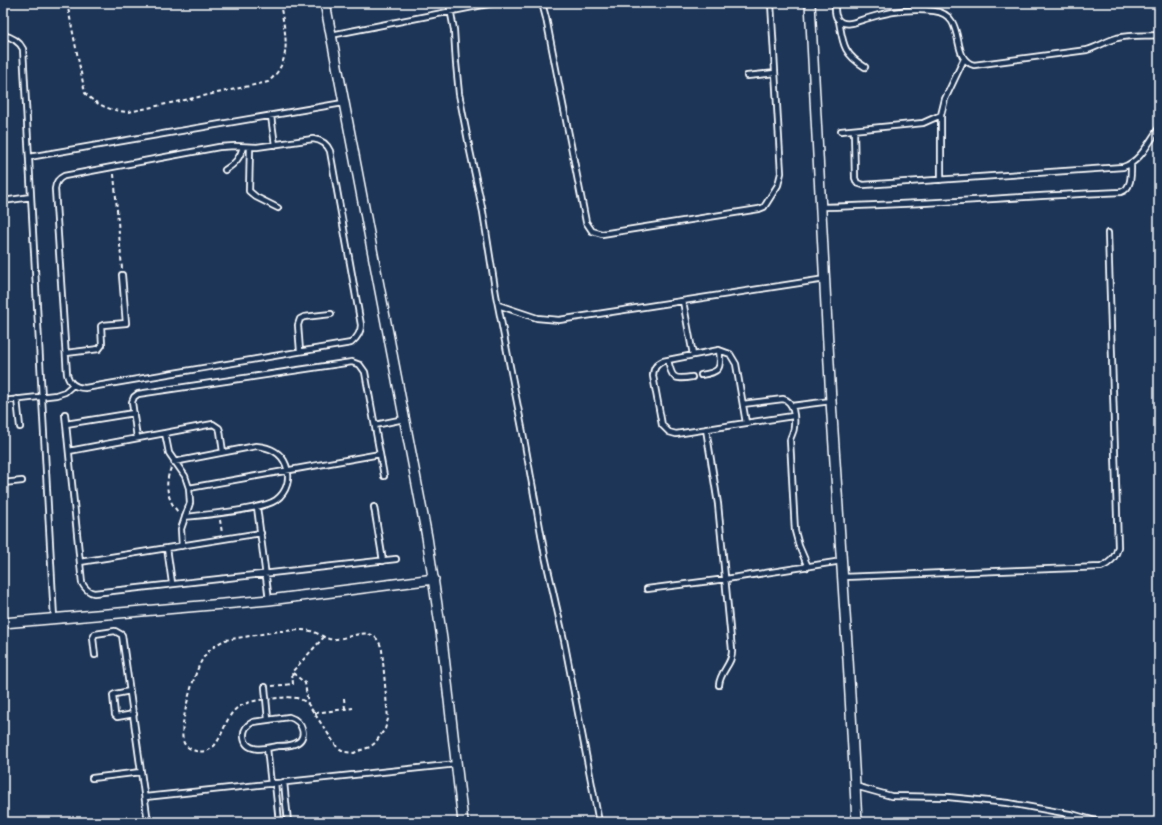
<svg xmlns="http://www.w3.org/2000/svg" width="1162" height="825" font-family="'Architects Daughter',sans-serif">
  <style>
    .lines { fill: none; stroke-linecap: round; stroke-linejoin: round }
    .service-casing { stroke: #fff; stroke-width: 8 }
    .minor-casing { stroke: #fff; stroke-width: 12 }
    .path { stroke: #fff; stroke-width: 2; stroke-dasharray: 4 3; stroke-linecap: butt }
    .service { stroke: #1d3557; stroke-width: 4.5 }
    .minor { stroke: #1d3557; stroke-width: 9 }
  </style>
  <rect width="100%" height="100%" fill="#1d3557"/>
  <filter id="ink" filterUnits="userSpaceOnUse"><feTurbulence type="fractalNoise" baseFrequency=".025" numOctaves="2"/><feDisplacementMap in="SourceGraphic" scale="8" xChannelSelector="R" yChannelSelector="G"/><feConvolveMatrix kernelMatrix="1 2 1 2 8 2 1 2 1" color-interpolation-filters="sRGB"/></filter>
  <g filter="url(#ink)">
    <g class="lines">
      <defs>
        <path id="service" d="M449,3L454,30L456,63L459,94L470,151L483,212L496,295L523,433L545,556L564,640L599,822
          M542,3L546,18L586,222L592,231L602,234L759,209L764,207L766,204L778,185L781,173L771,3
          M835,3C835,10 834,18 841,22C849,26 857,21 865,19C886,12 911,8 934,11C968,15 949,59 974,65L1087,50C1098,47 1106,41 1117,38C1130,35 1145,36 1159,35
          M839,21C843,43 843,54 865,67
          M3,35C12,37 19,41 23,49L54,618
          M331,35L493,3
          M747,76L775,73
          M271,116L275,145
          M854,130L855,178L857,183L863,185L1123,167C1140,162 1149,142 1159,128
          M841,131L923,123L941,115
          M313,139C321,140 327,144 330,151L361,325C361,333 357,338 351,343L85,388C75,388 69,383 67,374L55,189C56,182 58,179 64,176L219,147L235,146L257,147Z
          M250,147L249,191L256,197L278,208
          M29,157L343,103
          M225,170C235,164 240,158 243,147
          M941,180V115L945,99L964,59
          M3,201L31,197
          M821,207C921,205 1021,196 1121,192C1132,189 1131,174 1131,164
          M683,301L693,355
          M498,305L537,318L559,320L825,279
          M719,350L730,354L736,364L746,423L676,434L669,432L662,425L653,376C653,369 656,364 663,361Z
          M300,351L298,325L300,319L304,317L331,314
          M66,353L99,349L102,345L101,326L103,325L126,323L122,275
          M668,360C672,378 673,380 692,377
          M701,375C719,372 722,370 719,350
          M17,399L20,427
          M3,401L56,395L65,392L73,385
          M743,404L783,399C794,401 795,417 794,427C794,432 791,435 790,440L795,531L799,546L808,567
          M792,406L831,401
          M65,414L82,583C85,589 88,592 94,593L396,559
          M746,423L793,416
          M66,424L134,413
          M375,425L404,419
          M706,429L718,504L732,650C733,664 720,671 719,685
          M165,433L169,453L185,476L189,488L190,503L181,529L182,546
          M137,438L132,402L134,397L138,394L352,362L360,365L365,372L384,476
          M69,451L213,424L219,428L220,431L223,452
          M174,462L256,446C269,447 281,452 286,465C291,478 287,492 276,500C262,510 204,515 185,517
          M3,483L22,481
          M189,488L380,454
          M257,507L269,600
          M374,507L383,561
          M167,548L172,583
          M80,562L261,533
          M843,577L1101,567C1111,563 1116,557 1118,547L1108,233
          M647,589L726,579L842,561
          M95,655L93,638L95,634L115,631L122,635L148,822
          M265,687L268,720
          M130,691L115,694L113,695L115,715L117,717L134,714
          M289,717C303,721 309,739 294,744C289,746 283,746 278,746C267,748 246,754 244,737C243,730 247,725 253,722Z
          M267,748L271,784
          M92,778L141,772
          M284,782L288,822
          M275,783L279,822
          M855,786L891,796L948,797L1008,803L1075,815L1099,822
          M145,797L457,764"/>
        <path id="minor" d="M325,3L427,537L442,639L463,822
          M810,3L831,401L848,659L857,822
          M3,623L269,600L434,579"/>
      </defs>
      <use href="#service" class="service-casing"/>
      <use href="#minor" class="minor-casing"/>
      <path class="path" d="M67,3L85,93C97,106 112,111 129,112L268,82C294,60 285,33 280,3
        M114,174L122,269
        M171,468C164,484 167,500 179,513
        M220,520L222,533
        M280,631C290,631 302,629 311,631C318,633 323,637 329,639C348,642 374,619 382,650L388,719L385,729L375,743L370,747L358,751L354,753L345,752L337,747L308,704C299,696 289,697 279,698C265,699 249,700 237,708C220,721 223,756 196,751C192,750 186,747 184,743C177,730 194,673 202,660C207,651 215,645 225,640Z
        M293,673L305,683L308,704
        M272,686L293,684L292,672L324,637
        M344,698L345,709
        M315,713L353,708"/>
      <use href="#service" class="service"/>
      <use href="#minor" class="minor"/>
    </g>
  </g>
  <rect width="1162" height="825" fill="none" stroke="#1d3557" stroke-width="16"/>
  <rect x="8" y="8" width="1146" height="809" fill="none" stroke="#fff" stroke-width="1.5" filter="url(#ink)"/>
</svg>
